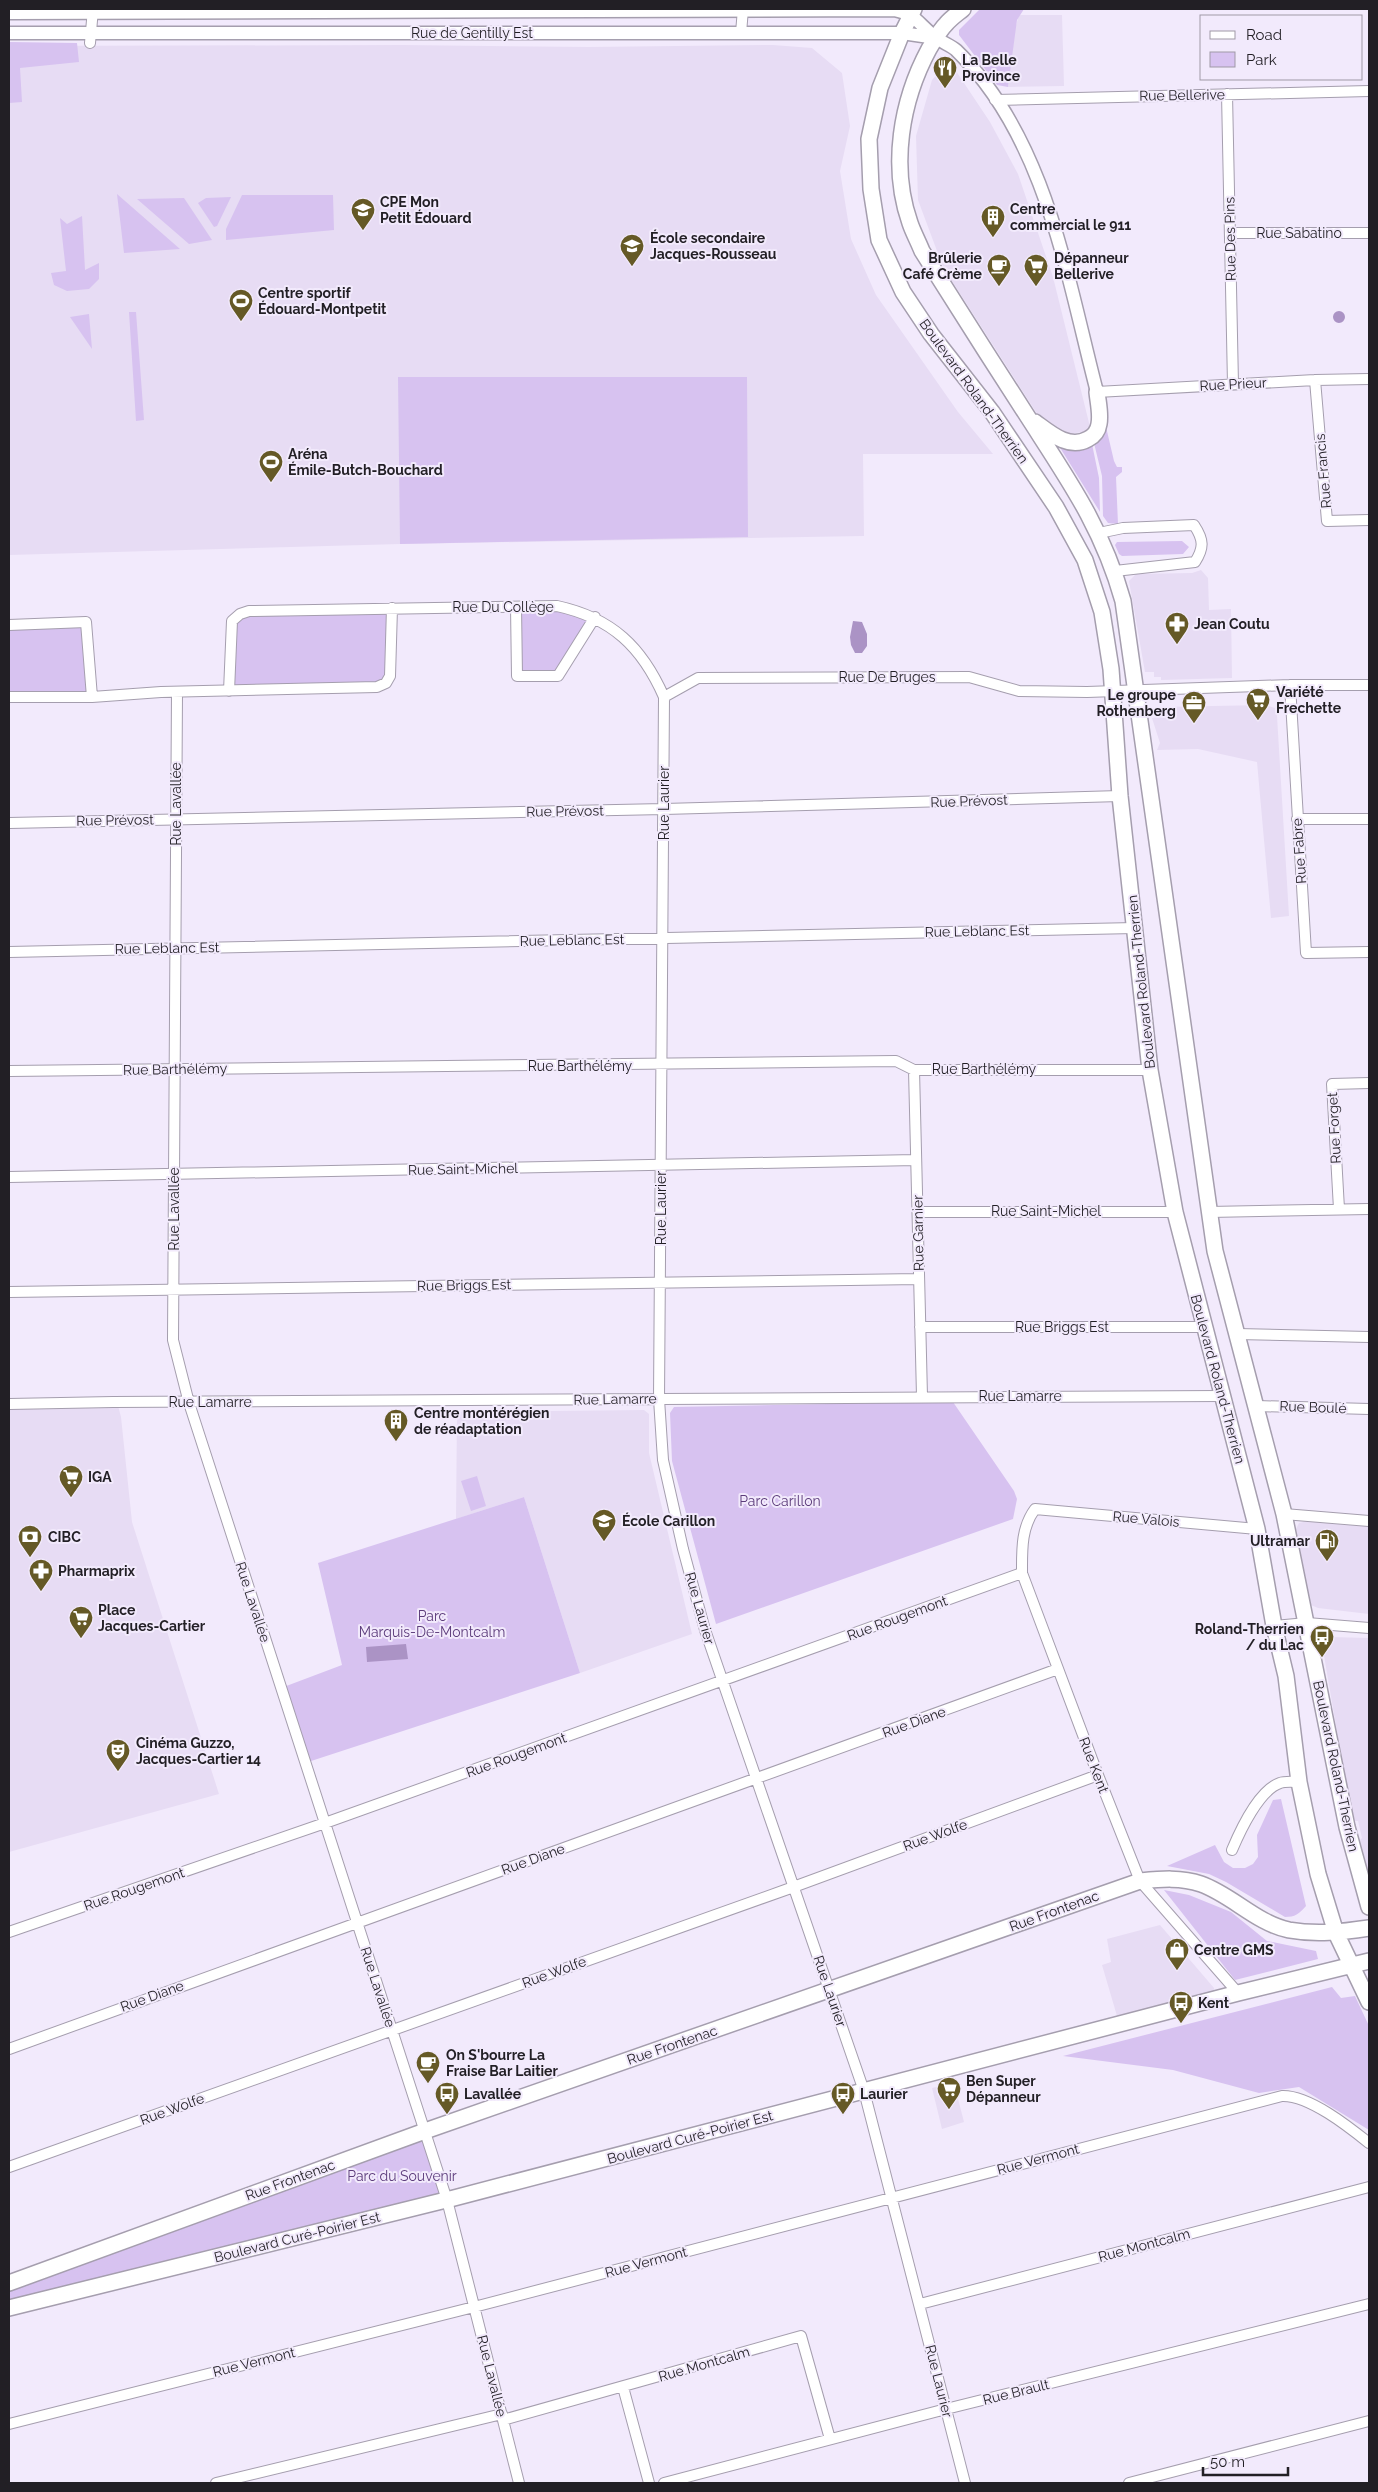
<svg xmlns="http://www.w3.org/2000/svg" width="1378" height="2492" font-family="Raleway,sans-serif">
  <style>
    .built { fill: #e7dcf4 }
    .green { fill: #d7c2f0 }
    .water { fill: #ab93c5 }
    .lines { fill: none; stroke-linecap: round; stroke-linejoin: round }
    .minor-casing { stroke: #a59eae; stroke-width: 12 }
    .tertiary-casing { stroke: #a59eae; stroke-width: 15 }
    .secondary-casing { stroke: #a59eae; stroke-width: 18 }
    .minor { stroke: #fff; stroke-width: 10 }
    .tertiary { stroke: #fff; stroke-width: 12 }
    .secondary { stroke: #fff; stroke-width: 15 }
    .labels { text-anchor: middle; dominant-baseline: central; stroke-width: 4; stroke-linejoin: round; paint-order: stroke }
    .street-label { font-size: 14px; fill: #221f25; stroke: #f2eafc }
    .poi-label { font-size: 14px; font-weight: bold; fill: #221f25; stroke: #f2eafc; text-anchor: start }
    .park-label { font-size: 14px; fill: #5c3c7b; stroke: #f2eafc }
  </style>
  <rect width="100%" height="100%" fill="#f2eafc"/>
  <path class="built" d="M1019,15H1062L1064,86L1008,87L1015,29Z
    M403,45L589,47L773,45L812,48L842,73L850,126L840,171L851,239L876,295L958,412L993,454H863L864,536L400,544L9,555V46Z
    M941,70L956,71L990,122L1018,174L1053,277L1091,431L1059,435L1043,423L943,267L918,200L916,136L932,80Z
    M1201,570L1208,578L1209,610L1231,609L1232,678L1161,680V677H1154V672H1145L1129,581L1136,574L1192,573Z
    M1265,705L1275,708L1277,716L1289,916L1271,918L1257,762L1198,749L1157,750L1160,743L1152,718L1162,716L1161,707Z
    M117,1402L121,1417L132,1522L219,1794L9,1852V1404Z
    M644,1410L649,1414V1453L692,1634L580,1673L524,1497L456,1519L457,1412Z
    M1308,1521L1369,1527V1614L1318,1608L1311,1605L1296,1529L1299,1523Z
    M1330,1637L1369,1638V1874L1360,1840L1362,1838L1358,1821H1355L1345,1778L1322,1644Z
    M1160,1925L1214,1988V1991L1117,2016L1102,1965L1111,1962L1107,1939Z
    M954,2083L964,2122L942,2129L932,2088Z"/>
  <path class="green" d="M980,9H1024L1017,20L1008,87L997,85L959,35V30Z
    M9,42L77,43L79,62L20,68L22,102L9,103Z
    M117,194L180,249L124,253Z
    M242,195H333L334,230L226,240V229Z
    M231,197L217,226L214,227L198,203L206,198Z
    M184,198L212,240L189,244L137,199Z
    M82,216L85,270L99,263V279L89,289L67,291L54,285L51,273L66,271L60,218L67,224Z
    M129,312H136L144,420L136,421Z
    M89,314L92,349L70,317Z
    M398,377H747L748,537L400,544Z
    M1103,414L1114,461L1117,467H1122V472L1116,477L1118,524L1108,523L1103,516L1102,476L1094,443Z
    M1092,444L1099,478L1100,512L1059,446Z
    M1182,541L1189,547L1183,554L1122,556L1119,554L1115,545L1117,542Z
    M557,606L595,617L558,676H517L516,607Z
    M392,608L386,683L229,691L232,621L240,614Z
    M86,622L92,697H9V625Z
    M934,1402H953L1014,1491L1017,1499L1013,1519L716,1624L672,1461L670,1413L674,1407Z
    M477,1476L486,1506L471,1511L461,1481Z
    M524,1497L580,1673L305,1763L281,1688L342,1665L318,1563Z
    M1281,1799L1306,1906C1299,1914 1295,1917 1285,1917L1226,1882L1209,1874L1167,1866L1215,1845L1224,1862L1233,1868H1245L1253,1864L1258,1857L1257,1835L1273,1800Z
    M1164,1890L1189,1895L1231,1912L1267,1941L1316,1951L1318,1959L1235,1980Z
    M1332,1987L1341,1998L1355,1996L1369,2026V2130L1299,2087L1259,2093L1173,2070L1063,2056Z
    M425,2131L447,2200L9,2308V2283Z"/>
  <path class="water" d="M1333 317a6 6 0 1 1 12 0a6 6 0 1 1-12 0Z
    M853,621L862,622L867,634V646L862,653H855L851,645L850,637Z
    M406,1644L408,1659L367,1662L366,1647Z"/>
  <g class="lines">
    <defs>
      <path id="minor" d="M741,33L743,9
        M90,43L93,9
        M1227,94L1233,384
        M995,100L1369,91
        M1230,233H1369
        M1315,380L1327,521L1369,520
        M1097,392L1315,380L1369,379
        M1099,533L1123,528L1194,525C1204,540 1204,548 1195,562L1115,571
        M516,607L517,676H558L595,617
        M9,625L86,622L92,697
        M1290,685L1306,953L1369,952
        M229,691L232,621L240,614L249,611L557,606C612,618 642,647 664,697L659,1399L663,1460L683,1549L705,1630L864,2091L965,2483
        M177,693L173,1340L189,1403L447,2200L519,2483
        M9,697H92L161,692L377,687L386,683L390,676L392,608
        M664,697L698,678L969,677L1019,691L1087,692L1290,685H1369
        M1297,819H1369
        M9,823L664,809L1120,796
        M9,952L1135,928
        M914,1070L922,1396
        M9,1071L896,1061L914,1070H1150
        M9,1177L916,1160
        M1339,1209L1332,1084L1369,1083
        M918,1212H1175
        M1209,1212L1369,1209
        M9,1292L919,1279
        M920,1327H1204
        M1237,1334L1369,1337
        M9,1404L113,1402L1222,1396
        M1257,1406L1369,1409
        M1284,1514L1369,1521
        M1274,1626L1307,1623L1369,1628
        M1232,1850C1240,1831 1259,1790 1280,1783C1285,1781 1294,1782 1299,1782
        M9,1932L325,1823L1022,1573
        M1238,1993L1140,1881L1098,1775L1022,1573C1022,1550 1021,1528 1035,1509L1257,1529
        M9,2049L1058,1669
        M9,2167L788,1889L1098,1775
        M920,2304L1369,2187
        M623,2387L649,2483
        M503,2420L801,2336L830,2439
        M9,2424L474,2307L1282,2096C1309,2095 1349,2127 1369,2143
        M216,2483L502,2414
        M664,2483L946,2409L1369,2304
        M1129,2483L1369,2421"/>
      <path id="tertiary" d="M9,13L894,10C921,16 917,25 937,38C943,43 950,45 956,50C1046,137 1067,277 1097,392
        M9,33H902L936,38"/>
      <path id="secondary" d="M914,9L902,33L880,88L869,139L871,189L879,240L903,292L931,334L992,412L1056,507L1085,560L1102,612L1111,669L1120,796L1150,1070L1175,1212L1257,1529L1274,1626L1286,1676L1299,1782L1318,1874L1336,1933L1369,2002
        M963,9C957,14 951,18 946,24C939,31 934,41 929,49C901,101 890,166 910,223C913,232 918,241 922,251C956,305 991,360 1026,414C1067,478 1102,526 1123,601L1215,1251L1284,1514L1347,1827L1369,1907
        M1035,422C1050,433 1069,450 1088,439C1094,436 1098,431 1099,424C1101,414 1098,402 1097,392
        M9,2283L425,2131L1140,1881C1161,1879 1181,1877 1201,1884C1232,1895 1256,1923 1289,1930C1316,1935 1342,1932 1369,1928
        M9,2308L454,2198L1238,1993L1369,1961"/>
    </defs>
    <use href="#minor" class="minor-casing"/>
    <use href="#tertiary" class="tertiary-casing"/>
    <use href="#secondary" class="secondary-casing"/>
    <use href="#minor" class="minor"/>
    <use href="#tertiary" class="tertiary"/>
    <use href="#secondary" class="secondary"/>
  </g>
  <defs>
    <symbol id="restaurant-pin" viewBox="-11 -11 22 30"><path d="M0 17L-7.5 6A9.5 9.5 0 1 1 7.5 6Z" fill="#655926" stroke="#f2eafc"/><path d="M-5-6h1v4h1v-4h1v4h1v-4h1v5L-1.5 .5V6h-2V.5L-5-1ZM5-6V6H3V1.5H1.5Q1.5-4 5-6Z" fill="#fff"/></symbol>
    <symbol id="school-pin" viewBox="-11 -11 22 30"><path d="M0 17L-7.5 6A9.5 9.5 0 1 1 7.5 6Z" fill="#655926" stroke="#f2eafc"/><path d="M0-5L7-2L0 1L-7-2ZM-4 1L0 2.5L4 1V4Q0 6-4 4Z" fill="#fff"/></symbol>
    <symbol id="building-pin" viewBox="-11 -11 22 30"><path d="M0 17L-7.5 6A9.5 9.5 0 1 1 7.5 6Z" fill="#655926" stroke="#f2eafc"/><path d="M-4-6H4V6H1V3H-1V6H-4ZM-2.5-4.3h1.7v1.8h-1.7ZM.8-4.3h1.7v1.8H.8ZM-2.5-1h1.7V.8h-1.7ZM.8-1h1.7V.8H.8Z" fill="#fff"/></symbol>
    <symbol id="cafe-pin" viewBox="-11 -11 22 30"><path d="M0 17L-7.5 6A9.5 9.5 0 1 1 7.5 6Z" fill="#655926" stroke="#f2eafc"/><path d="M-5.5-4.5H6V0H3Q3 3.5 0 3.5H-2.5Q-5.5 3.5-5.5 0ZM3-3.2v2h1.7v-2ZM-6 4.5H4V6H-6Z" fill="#fff"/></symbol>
    <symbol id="supermarket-pin" viewBox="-11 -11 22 30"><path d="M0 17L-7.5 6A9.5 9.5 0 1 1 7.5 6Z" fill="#655926" stroke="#f2eafc"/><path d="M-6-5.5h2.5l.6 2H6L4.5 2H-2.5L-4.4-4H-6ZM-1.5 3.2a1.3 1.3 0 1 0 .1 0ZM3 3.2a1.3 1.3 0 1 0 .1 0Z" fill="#fff"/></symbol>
    <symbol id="stadium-pin" viewBox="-11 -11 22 30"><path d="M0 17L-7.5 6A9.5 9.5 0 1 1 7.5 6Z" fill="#655926" stroke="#f2eafc"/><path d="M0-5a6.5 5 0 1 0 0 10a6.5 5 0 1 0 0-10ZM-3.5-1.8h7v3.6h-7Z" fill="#fff"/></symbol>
    <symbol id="pharmacy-pin" viewBox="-11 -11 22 30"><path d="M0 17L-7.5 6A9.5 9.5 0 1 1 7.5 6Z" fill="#655926" stroke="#f2eafc"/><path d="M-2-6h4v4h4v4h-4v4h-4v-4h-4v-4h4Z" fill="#fff"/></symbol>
    <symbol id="office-pin" viewBox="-11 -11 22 30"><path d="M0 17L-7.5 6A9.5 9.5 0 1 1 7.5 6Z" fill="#655926" stroke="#f2eafc"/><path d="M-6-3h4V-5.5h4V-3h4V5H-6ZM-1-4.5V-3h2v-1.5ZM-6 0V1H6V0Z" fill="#fff"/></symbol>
    <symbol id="bank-pin" viewBox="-11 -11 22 30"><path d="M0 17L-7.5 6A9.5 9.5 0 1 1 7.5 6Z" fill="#655926" stroke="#f2eafc"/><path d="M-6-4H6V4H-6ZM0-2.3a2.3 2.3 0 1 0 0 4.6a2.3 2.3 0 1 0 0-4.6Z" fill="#fff"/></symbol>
    <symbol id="fuel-pin" viewBox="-11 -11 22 30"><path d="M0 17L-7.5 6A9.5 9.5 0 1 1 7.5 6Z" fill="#655926" stroke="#f2eafc"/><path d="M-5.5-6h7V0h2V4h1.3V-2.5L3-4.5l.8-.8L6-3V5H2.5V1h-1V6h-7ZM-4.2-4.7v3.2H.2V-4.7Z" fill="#fff"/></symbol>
    <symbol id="bus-pin" viewBox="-11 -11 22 30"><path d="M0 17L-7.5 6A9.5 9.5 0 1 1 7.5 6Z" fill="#655926" stroke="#f2eafc"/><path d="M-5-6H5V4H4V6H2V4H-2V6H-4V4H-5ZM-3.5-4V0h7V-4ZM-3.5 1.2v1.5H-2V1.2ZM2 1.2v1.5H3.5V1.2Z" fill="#fff"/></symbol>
    <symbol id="theatre-pin" viewBox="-11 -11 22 30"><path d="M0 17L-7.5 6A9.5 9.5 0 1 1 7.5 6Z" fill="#655926" stroke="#f2eafc"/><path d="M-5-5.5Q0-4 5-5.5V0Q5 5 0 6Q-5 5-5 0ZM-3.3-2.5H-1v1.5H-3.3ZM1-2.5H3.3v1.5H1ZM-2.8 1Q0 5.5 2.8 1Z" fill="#fff"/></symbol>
    <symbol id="shop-pin" viewBox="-11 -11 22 30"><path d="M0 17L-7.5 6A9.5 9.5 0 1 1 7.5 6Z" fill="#655926" stroke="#f2eafc"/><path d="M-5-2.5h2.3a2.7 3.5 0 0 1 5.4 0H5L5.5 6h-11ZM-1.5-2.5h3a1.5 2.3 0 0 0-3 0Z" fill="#fff"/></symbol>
  </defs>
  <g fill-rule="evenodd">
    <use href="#restaurant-pin" x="931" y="54" width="28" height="38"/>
    <use href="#school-pin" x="349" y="196" width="28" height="38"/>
    <use href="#building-pin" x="979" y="203" width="28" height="38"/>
    <use href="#school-pin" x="618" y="232" width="28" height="38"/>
    <use href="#cafe-pin" x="985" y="252" width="28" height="38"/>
    <use href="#supermarket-pin" x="1022" y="252" width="28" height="38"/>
    <use href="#stadium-pin" x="227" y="287" width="28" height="38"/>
    <use href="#stadium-pin" x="257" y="448" width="28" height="38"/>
    <use href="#pharmacy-pin" x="1163" y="610" width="28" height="38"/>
    <use href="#supermarket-pin" x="1244" y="686" width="28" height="38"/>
    <use href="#office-pin" x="1180" y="689" width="28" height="38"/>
    <use href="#building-pin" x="382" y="1407" width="28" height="38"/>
    <use href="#supermarket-pin" x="57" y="1463" width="28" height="38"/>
    <use href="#school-pin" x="590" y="1507" width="28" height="38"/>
    <use href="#bank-pin" x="16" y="1523" width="28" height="38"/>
    <use href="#fuel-pin" x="1313" y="1527" width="28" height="38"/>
    <use href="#pharmacy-pin" x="27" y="1557" width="28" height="38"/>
    <use href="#supermarket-pin" x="67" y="1604" width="28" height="38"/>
    <use href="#bus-pin" x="1308" y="1623" width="28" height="38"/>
    <use href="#theatre-pin" x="104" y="1737" width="28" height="38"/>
    <use href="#shop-pin" x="1163" y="1936" width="28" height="38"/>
    <use href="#bus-pin" x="1167" y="1989" width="28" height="38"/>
    <use href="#cafe-pin" x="414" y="2049" width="28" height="38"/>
    <use href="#supermarket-pin" x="935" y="2075" width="28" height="38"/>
    <use href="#bus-pin" x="433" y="2080" width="28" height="38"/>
    <use href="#bus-pin" x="829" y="2080" width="28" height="38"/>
  </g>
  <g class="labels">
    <g class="street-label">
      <text x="472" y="33">Rue de Gentilly Est</text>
      <text transform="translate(1182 95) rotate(-1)">Rue Bellerive</text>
      <text x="1299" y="233">Rue Sabatino</text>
      <text transform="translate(1230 239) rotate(-91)">Rue Des Pins</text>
      <text transform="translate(1233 384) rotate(-3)">Rue Prieur</text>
      <text transform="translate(974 391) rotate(54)">Boulevard Roland-Therrien</text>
      <text transform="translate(1323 471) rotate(-95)">Rue Francis</text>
      <text x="503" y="607">Rue Du Collège</text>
      <text x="887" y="677">Rue De Bruges</text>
      <text transform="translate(969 801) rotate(-2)">Rue Prévost</text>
      <text transform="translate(664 803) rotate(-90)">Rue Laurier</text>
      <text transform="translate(176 804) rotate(-90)">Rue Lavallée</text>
      <text transform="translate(565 811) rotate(-1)">Rue Prévost</text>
      <text transform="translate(115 820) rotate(-1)">Rue Prévost</text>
      <text transform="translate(1299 851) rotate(-94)">Rue Fabre</text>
      <text transform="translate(977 931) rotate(-1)">Rue Leblanc Est</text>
      <text transform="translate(572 940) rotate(-1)">Rue Leblanc Est</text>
      <text transform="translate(167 948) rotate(-1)">Rue Leblanc Est</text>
      <text transform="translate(1141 982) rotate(-96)">Boulevard Roland-Therrien</text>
      <text x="580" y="1066">Rue Barthélémy</text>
      <text transform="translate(175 1069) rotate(-1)">Rue Barthélémy</text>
      <text x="984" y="1069">Rue Barthélémy</text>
      <text transform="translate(1334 1128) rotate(-93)">Rue Forget</text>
      <text transform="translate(463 1169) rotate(-1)">Rue Saint-Michel</text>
      <text transform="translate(661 1208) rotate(-90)">Rue Laurier</text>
      <text transform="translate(174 1209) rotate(-90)">Rue Lavallée</text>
      <text x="1046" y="1211">Rue Saint-Michel</text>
      <text transform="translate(918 1233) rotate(-91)">Rue Garnier</text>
      <text transform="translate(464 1285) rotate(-1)">Rue Briggs Est</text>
      <text x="1062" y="1327">Rue Briggs Est</text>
      <text transform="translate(1218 1379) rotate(75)">Boulevard Roland-Therrien</text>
      <text x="1020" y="1396">Rue Lamarre</text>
      <text transform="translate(615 1399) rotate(-1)">Rue Lamarre</text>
      <text x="210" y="1402">Rue Lamarre</text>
      <text transform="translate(1313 1407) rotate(2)">Rue Boulé</text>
      <text transform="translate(1146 1519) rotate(5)">Rue Valois</text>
      <text transform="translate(253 1602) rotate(72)">Rue Lavallée</text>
      <text transform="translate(700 1608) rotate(74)">Rue Laurier</text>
      <text transform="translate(897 1618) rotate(-20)">Rue Rougemont</text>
      <text transform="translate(914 1722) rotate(-20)">Rue Diane</text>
      <text transform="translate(516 1755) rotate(-20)">Rue Rougemont</text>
      <text transform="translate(1094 1765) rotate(69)">Rue Kent</text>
      <text transform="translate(1336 1766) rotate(78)">Boulevard Roland-Therrien</text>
      <text transform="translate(935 1835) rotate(-20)">Rue Wolfe</text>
      <text transform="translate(533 1859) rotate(-20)">Rue Diane</text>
      <text transform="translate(134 1889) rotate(-19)">Rue Rougemont</text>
      <text transform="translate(1054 1911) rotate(-20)">Rue Frontenac</text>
      <text transform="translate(554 1972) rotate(-20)">Rue Wolfe</text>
      <text transform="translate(378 1987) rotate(72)">Rue Lavallée</text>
      <text transform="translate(830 1991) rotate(71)">Rue Laurier</text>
      <text transform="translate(152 1996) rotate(-20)">Rue Diane</text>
      <text transform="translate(672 2045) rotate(-19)">Rue Frontenac</text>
      <text transform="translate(172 2109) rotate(-20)">Rue Wolfe</text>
      <text transform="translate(690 2137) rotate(-15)">Boulevard Curé-Poirier Est</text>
      <text transform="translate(1038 2159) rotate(-15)">Rue Vermont</text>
      <text transform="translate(290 2180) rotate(-20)">Rue Frontenac</text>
      <text transform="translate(297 2237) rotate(-14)">Boulevard Curé-Poirier Est</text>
      <text transform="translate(1144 2245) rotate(-15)">Rue Montcalm</text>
      <text transform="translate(646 2262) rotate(-15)">Rue Vermont</text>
      <text transform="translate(254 2362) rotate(-14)">Rue Vermont</text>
      <text transform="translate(704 2364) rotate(-16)">Rue Montcalm</text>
      <text transform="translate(492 2376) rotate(76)">Rue Lavallée</text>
      <text transform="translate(939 2381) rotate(76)">Rue Laurier</text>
      <text transform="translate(1016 2392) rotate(-14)">Rue Brault</text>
    </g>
    <g class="poi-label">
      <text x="962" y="60">La Belle<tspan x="962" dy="16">Province</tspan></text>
      <text x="380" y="202">CPE Mon<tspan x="380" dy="16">Petit Édouard</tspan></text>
      <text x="1010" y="209">Centre<tspan x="1010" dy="16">commercial le 911</tspan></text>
      <text x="650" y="238">École secondaire<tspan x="650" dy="16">Jacques-Rousseau</tspan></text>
      <text x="982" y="258" text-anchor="end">Brûlerie<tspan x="982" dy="16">Café Crème</tspan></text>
      <text x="1054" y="258">Dépanneur<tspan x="1054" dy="16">Bellerive</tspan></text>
      <text x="258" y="293">Centre sportif<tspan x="258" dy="16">Édouard-Montpetit</tspan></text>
      <text x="288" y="454">Aréna<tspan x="288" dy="16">Émile-Butch-Bouchard</tspan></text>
      <text x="1194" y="624">Jean Coutu</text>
      <text x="1276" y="692">Variété<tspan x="1276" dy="16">Frechette</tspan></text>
      <text x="1176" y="695" text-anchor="end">Le groupe<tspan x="1176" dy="16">Rothenberg</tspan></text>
      <text x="414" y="1413">Centre montérégien<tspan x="414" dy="16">de réadaptation</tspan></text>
      <text x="88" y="1477">IGA</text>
      <text x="622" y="1521">École Carillon</text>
      <text x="48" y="1537">CIBC</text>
      <text x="1310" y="1541" text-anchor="end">Ultramar</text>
      <text x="58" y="1571">Pharmaprix</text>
      <text x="98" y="1610">Place<tspan x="98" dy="16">Jacques-Cartier</tspan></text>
      <text x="1304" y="1629" text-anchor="end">Roland-Therrien<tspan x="1304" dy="16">/ du Lac</tspan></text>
      <text x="136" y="1743">Cinéma Guzzo,<tspan x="136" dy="16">Jacques-Cartier 14</tspan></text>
      <text x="1194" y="1950">Centre GMS</text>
      <text x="1198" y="2003">Kent</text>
      <text x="446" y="2055">On S'bourre La<tspan x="446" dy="16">Fraise Bar Laitier</tspan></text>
      <text x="966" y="2081">Ben Super<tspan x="966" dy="16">Dépanneur</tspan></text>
      <text x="464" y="2094">Lavallée</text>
      <text x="860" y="2094">Laurier</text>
    </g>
    <g class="park-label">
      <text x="780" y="1501">Parc Carillon</text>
      <text x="432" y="1616">Parc<tspan x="432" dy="16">Marquis-De-Montcalm</tspan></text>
      <text x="402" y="2176">Parc du Souvenir</text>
    </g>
  </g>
  <rect width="1378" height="2492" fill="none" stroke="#221f25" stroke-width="20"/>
  <rect x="1200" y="15" width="162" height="65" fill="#f2eafc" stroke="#9f99a6"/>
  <rect x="1210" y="31" width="25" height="8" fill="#ffffff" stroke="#9f99a6"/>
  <text x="1246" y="40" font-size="15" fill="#221f25">Road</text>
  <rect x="1210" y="52" width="25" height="15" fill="#d7c2f0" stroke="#9f99a6"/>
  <text x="1246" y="65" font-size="15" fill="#221f25">Park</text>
  <path d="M1203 2467v8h85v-8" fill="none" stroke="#221f25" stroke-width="2.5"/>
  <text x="1210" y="2467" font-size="15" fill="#221f25" stroke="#f2eafc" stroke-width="4" paint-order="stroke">50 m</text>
</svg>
